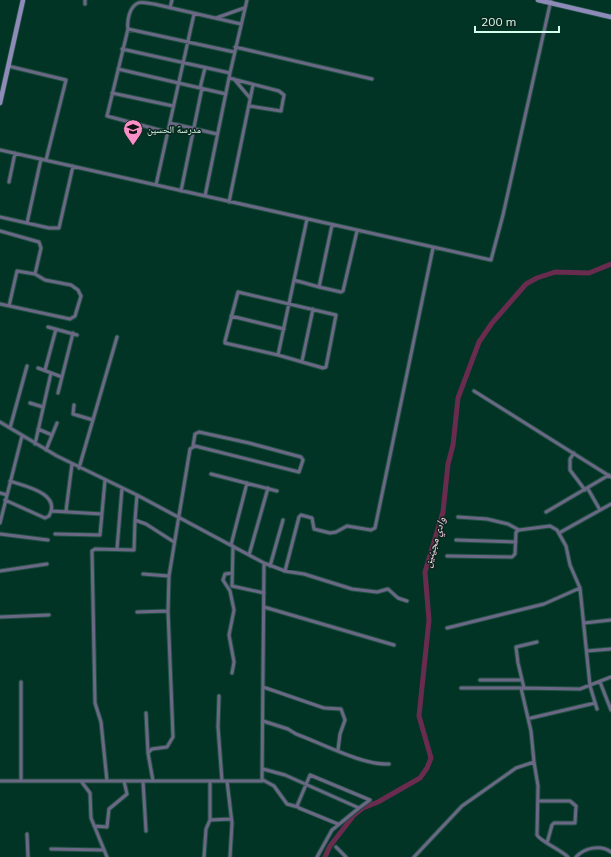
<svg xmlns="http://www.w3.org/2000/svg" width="611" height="857" font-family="Mulish,'Noto Naskh Arabic',sans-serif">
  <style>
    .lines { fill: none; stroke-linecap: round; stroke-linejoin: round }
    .river { stroke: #692b4e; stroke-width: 5 }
    .street-casing { stroke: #205042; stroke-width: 5 }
    .secondary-casing { stroke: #205042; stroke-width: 6 }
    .street { stroke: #6a6885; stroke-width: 3 }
    .secondary { stroke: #8e8bb8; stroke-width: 4.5 }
    .labels { text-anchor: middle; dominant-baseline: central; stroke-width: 3; stroke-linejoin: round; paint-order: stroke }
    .poi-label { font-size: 10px; fill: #d5feed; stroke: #0c271e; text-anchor: start }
    .water-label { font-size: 11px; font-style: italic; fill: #fed6e9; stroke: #0c271e }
  </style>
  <rect width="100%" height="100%" fill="#023426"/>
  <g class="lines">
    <path class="river" d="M325,857L330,846L354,815L363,808L378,802L420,778L427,768L431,758L419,716L429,620L425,572L443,512L448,464L453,445L458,398L479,342L492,323L526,284L537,278L555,272L589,273L611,264"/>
    <defs>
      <path id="street" d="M85,4V0
        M170,8L172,0
        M216,18L244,8
        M128,29L234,52
        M235,47L372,79
        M122,49L230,73
        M8,66L66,80L46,160
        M118,69L226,94
        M229,78L279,91L284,95L281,111L249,106
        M234,79L250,98
        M200,88L205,68
        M112,93L173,106
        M170,123L217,134
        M167,132L107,116L128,29C127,21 129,7 138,3C142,1 150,4 154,4L241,24
        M0,150L491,260L503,215L551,0
        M9,182L15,153
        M156,185L194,14
        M181,191L202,88
        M205,196L230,73L247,0
        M229,202L253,85
        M0,217L49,228H59L73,166
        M27,223L41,159
        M332,225L319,287L341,292L343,291L357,231
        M0,231L39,242L41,248L35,274
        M294,280L319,287
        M238,292L336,315L326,367L323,368L278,355L225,343V341Z
        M0,304L70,319L75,316L81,296L78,290L71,285L45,280L35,274L17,271L9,306
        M231,316L284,329
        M48,327L77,335
        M278,355L307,219
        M302,361L313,309
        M38,368L62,377
        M45,370L56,329
        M474,391L611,477
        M58,393L73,333
        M30,403L43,407
        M74,405L73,414L93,420
        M0,422L57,456L137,495L264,563L262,781H0
        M10,428L27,366
        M38,429L52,435
        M35,444L51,373
        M46,450L57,423
        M574,453L570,459V470L585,490
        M79,468L117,337
        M211,474L277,491
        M588,489L600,510
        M0,493L7,495
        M137,495L135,520L146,524L174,542
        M5,500L45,518L49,516C62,493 24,486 10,481
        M51,511L102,514
        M66,511L72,464
        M546,512L609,475
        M458,517L487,519L508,524L519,530L550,526L557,530L566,546L570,565L580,588L590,686L597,709
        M0,523L22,436
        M559,533L611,504
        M0,534L48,540
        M55,534L100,535L105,480
        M456,540L516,542
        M231,545L247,483
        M233,546L232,586L264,593
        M117,549L122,488
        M249,555L268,488
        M447,556L512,557L515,554L516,532L519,530
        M264,563L285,571L299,517L301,515L312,518L314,529L330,533L336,532L347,526L371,530L375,528L433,248
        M270,566L283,520
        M0,571L47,564
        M284,571L304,574L352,589L377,592L388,589L398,598L407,601
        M232,573L225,574L223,580L230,591L234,610L229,635L234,662L232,673
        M143,574L169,576
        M264,607L394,645
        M137,612L168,611
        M0,617L49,615
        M584,623L611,620
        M447,628L544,604L580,588
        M587,651L611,649
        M480,680H522
        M21,682V781
        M600,682L611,710
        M263,687L324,708L341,709L345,720L340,734L338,750
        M461,688H521
        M524,688L518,663L516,647L537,642
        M219,696L218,727L222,781
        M146,713L148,753
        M531,718L595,703
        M263,721L288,729L296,734C321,743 364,766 389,764
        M534,762L538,786L537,835C540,841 561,850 568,857
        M263,769L285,775L359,808L332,830L317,857
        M263,780L274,786L287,804L298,807
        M81,781L90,793L91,818L107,857
        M107,781L101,722L95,703L92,551L95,549L134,550L135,520
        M143,781L146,831
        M153,781L148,753L152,749L167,747L173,737L168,611L169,576L190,449L195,446L299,472L303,460L301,457L249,443L199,432L195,434L193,446
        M227,781L232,823L230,857
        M538,801H570L576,806L575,823H554L552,825L547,843
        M210,820L231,819
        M338,824L299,808L297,806L310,775L370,800L359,808
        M94,826L107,827L109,809L127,794L124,781
        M27,834L28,857
        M336,847L346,857
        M51,849L103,850
        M204,857L206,829L210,820V781
        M414,857L462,806L516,768L534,762L531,731L521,688L580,689L611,677
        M576,857C584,848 601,844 611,852"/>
      <path id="secondary" d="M538,0L611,17
        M0,103L23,0"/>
    </defs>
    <use href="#street" class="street-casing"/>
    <use href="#secondary" class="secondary-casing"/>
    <use href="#street" class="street"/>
    <use href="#secondary" class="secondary"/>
  </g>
  <defs>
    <symbol id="school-pin" viewBox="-11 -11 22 30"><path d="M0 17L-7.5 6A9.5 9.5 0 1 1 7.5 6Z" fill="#fa8fc7" stroke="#0c271e"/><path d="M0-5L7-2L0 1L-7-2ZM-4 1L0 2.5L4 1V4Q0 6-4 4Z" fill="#111"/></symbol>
  </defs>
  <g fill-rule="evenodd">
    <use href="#school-pin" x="122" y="118" width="22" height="30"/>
  </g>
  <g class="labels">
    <g class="poi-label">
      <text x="147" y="129">مدرسة الحسين</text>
    </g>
    <g class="water-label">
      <text transform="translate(434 542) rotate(-73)">وادي مجينين</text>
    </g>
  </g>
  <path d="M475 26v6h84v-6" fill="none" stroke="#d5feed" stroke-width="2"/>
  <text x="481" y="26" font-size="12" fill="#d5feed" stroke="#0c271e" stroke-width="3" paint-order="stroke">200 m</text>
</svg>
